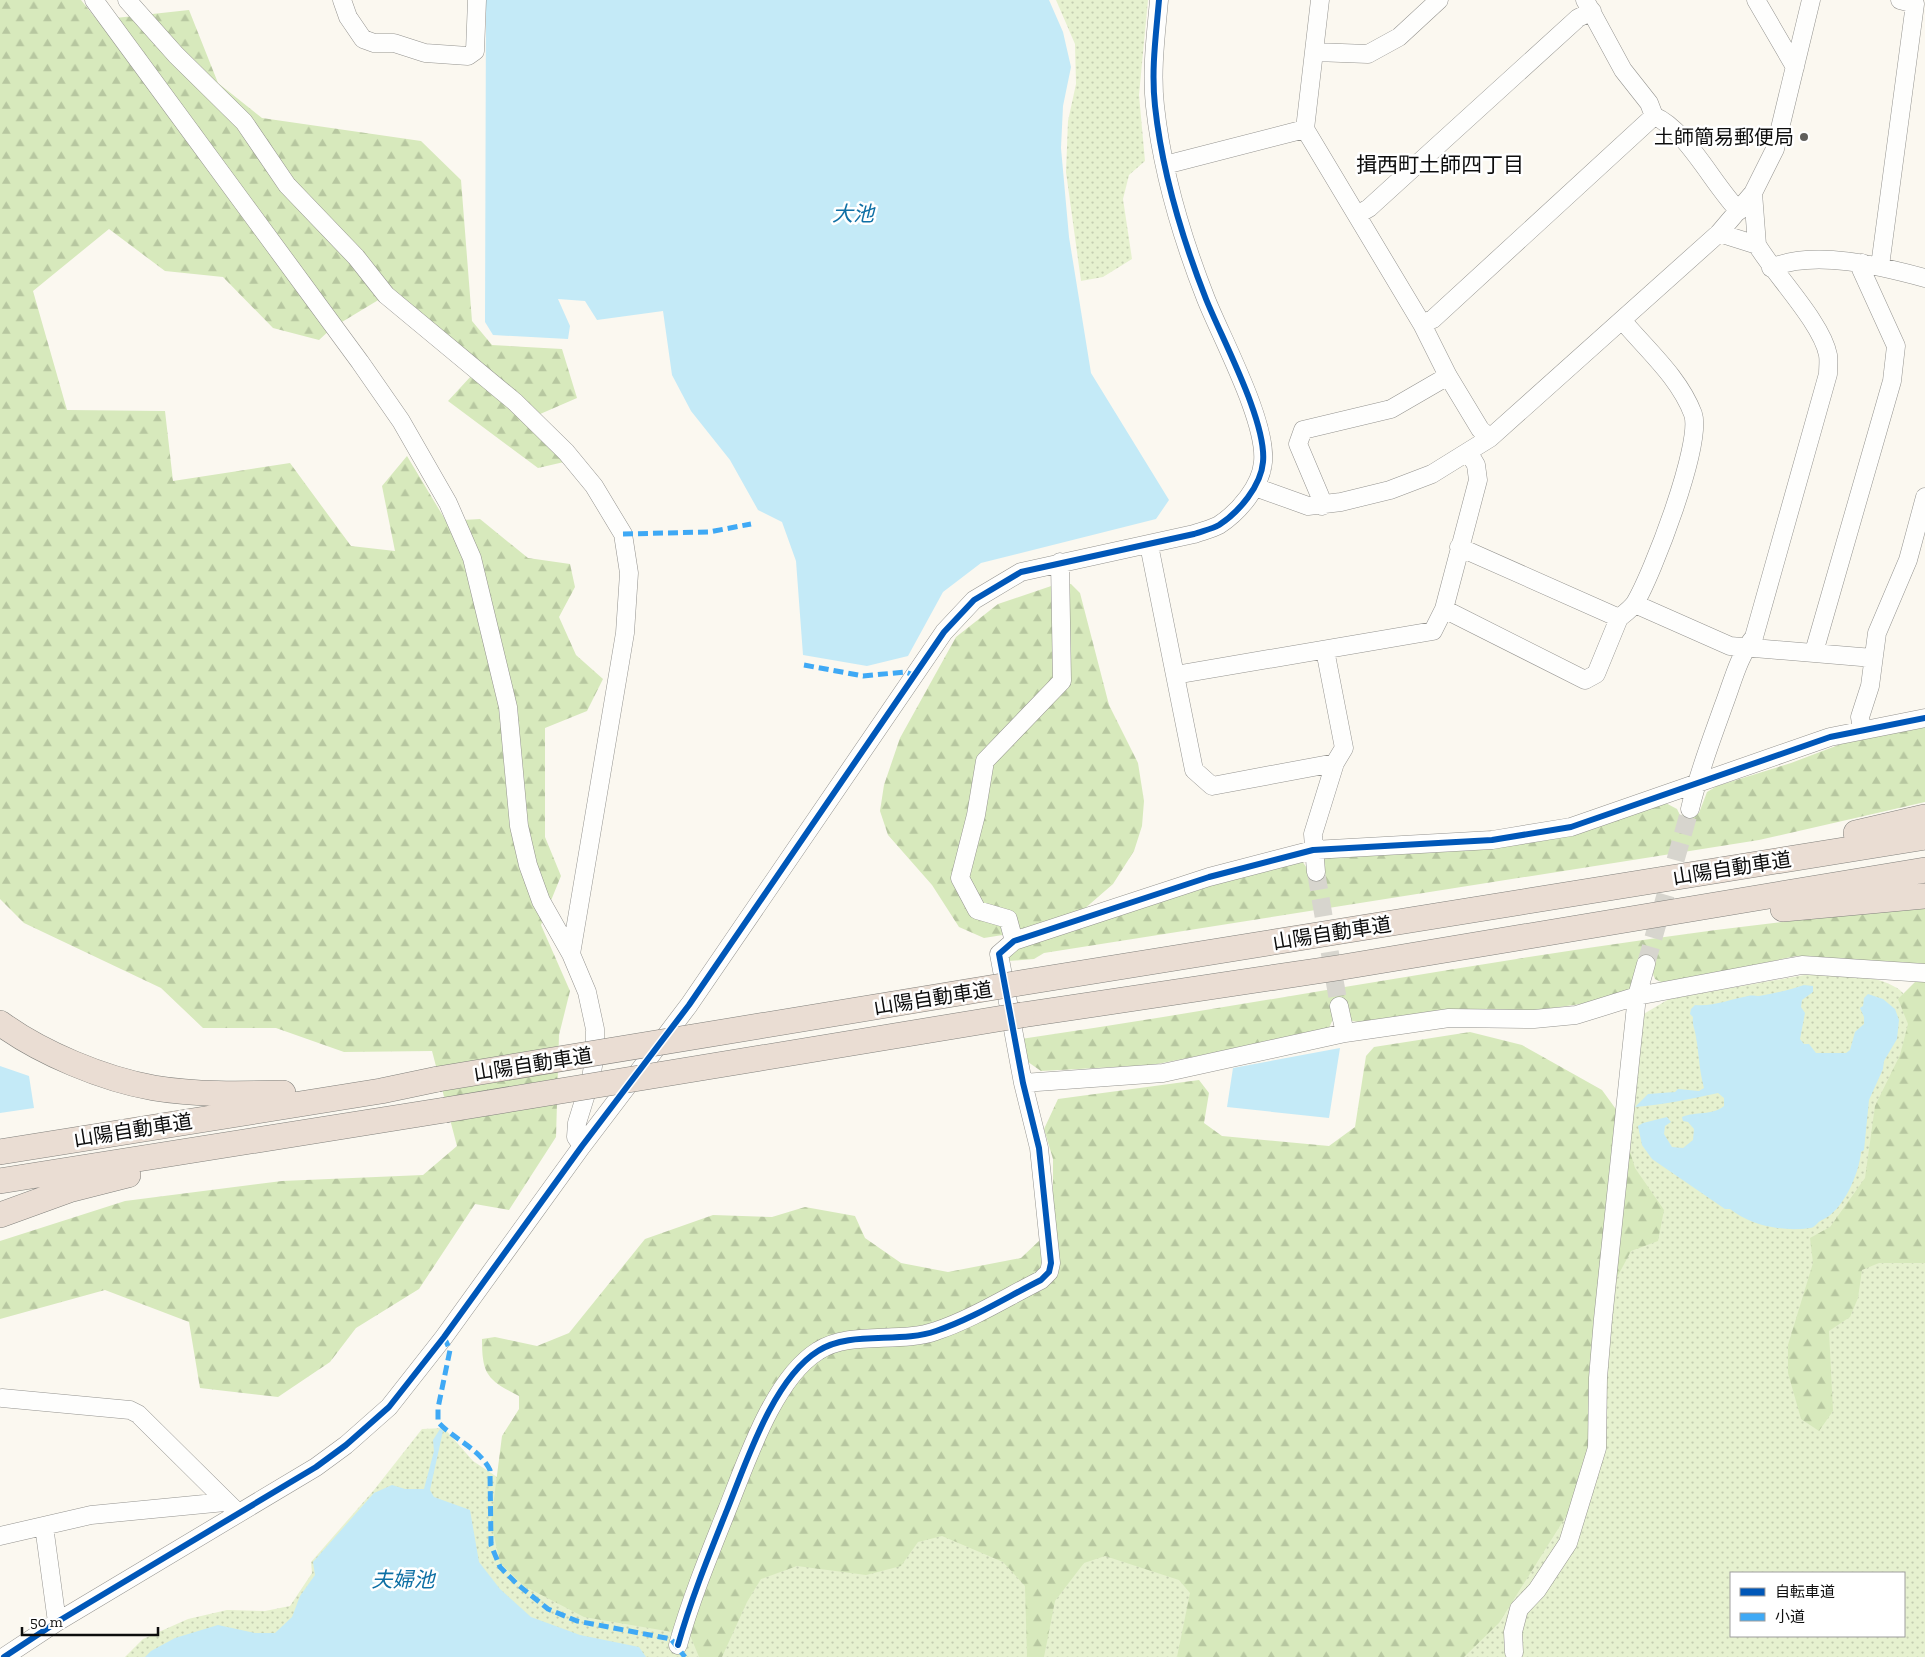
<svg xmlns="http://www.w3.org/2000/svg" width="1925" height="1657" font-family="'Zilla Slab','Noto Sans JP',serif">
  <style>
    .green { fill: url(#green-dots); fill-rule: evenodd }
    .forest { fill: url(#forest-firs) }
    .water { fill: #c4eaf7 }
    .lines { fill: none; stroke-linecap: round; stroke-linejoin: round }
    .minor-tunnel { stroke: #d7d5ce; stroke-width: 18; stroke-dasharray: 18 9; stroke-linecap: butt }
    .minor-casing { stroke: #94938f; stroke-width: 19 }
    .highway-casing { stroke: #81807c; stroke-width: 26 }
    .minor { stroke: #fefefd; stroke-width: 18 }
    .highway { stroke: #eaddd3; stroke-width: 25 }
    .highway-bridge-casing { stroke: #81807c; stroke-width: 26; stroke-linecap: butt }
    .highway-bridge { stroke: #eaddd3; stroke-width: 25 }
    .quiet { stroke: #3fa9f5; stroke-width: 5; stroke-dasharray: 10 5; stroke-linecap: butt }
    .cycleway-casing { stroke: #fff; stroke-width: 9 }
    .cycleway { stroke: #0057b8; stroke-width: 6 }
    .poi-dot { fill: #605f5c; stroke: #fff; stroke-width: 2 }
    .labels { text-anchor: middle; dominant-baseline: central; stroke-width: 5; stroke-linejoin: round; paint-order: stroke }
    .poi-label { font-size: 20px; fill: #0d0d0d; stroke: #fff; text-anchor: end }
    .street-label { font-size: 20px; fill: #0d0d0d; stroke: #fff }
    .neighbourhood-label { font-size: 21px; fill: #0d0d0d; stroke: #fff }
    .water-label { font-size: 21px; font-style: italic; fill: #0f70a5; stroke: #fff }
  </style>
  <defs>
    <pattern id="green-dots" width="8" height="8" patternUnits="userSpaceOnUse" patternTransform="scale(1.25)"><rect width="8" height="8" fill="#e6f1cf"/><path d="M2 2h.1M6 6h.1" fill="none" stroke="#c4cdb1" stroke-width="1.8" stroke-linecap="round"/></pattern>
    <pattern id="forest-firs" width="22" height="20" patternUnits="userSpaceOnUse" patternTransform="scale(1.25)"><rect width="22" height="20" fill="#d7e9bc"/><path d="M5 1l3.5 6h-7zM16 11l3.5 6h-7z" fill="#b7c7a0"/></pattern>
  </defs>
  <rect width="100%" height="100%" fill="#fbf8f0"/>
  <path class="green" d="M1056,0H1148L1139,95L1145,161L1129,175L1123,199L1132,259L1103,277L1081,281L1066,172L1068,121L1076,84L1075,44Z
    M1810,974C1837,974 1872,973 1897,988C1909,995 1922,1024 1925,1038V1657H1420L1491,1611L1642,1015L1669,999ZM1731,1573H1904V1636H1731Z
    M444,1428L473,1461L497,1477L699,1571L1047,1496L1199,1586L1189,1657H125L143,1639L188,1619L227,1610L265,1611L290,1606L312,1573L311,1562L374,1490L422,1429Z"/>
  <path class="forest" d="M0,0H81L97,20L189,10L218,83L262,118L421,141L461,180L472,321L492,345L562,349L577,398L524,421L564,462L538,468L448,401L472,375L380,299L332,328L319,340L273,328L223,277L165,271L109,229L33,291L67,410L165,411L173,481L290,463L351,546L395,551L382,486L407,456L446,521L480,519L528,558L570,564L575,587L559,617L576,655L603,679L587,711L545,728V837L561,876L541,925L570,991L559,1035L556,1137L509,1210L475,1204L419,1289L356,1328L330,1362L278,1397L200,1388L189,1322L105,1290L0,1319V1241L125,1201L282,1181L423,1175L457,1146L432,1051L344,1052L276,1028H203L161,988L24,923L0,899Z
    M1060,583L1071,584L1080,593L1109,705L1138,763L1144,801L1142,826L1134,851L1113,884L1083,910L1034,930L984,938L959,927L932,885L888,835L880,811L884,785L900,738L956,637L998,604Z
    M1925,725V802L1759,840L1044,953L1034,959L1009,961V955L1019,945L1064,934L1106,916L1231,877L1302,861L1309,871L1326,857L1395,853L1662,801L1677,809L1680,815L1699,813L1707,792L1717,786L1791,763L1849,741Z
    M1925,908V964L1796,956L1684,980L1661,982L1655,979L1653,974L1655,963L1642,959L1630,992L1615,999L1532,1011L1360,1022L1352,1021L1348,1014L1334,1017L1328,1030L1152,1065L1041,1071L1028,1062L1021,1039C1322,995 1621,932 1925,908Z
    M1916,981H1925V1263H1879L1862,1270L1858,1298L1850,1317L1829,1331L1833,1411L1819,1431L1801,1419L1788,1373V1345L1813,1263L1810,1238L1830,1227L1865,1178L1875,1106L1900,1055L1908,1024L1898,999Z
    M1470,1032L1522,1045L1602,1090L1618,1112L1635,1168L1664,1210L1658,1241L1631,1251L1613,1285L1602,1440L1575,1502L1499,1623L1464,1657H1177L1190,1593L1179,1580L1105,1556L1084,1563L1055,1601L1044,1657H1027L1025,1586L1003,1562L942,1536L918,1542L901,1566L866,1575L797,1566L761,1579L747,1602L722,1657H699L690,1635L584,1617L524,1586L500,1563L491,1522L502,1436L519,1409V1396C487,1380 482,1374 482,1339L495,1337L537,1346L569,1333L645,1239L713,1215L772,1217L805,1207L855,1216L865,1238L901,1263L948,1272L1021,1258L1041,1239L1053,1207V1159L1044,1129L1058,1099L1199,1080L1209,1093L1204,1123L1222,1136L1329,1146L1355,1127L1366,1056L1374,1047Z"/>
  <path class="water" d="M486,0H1049L1063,32L1071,67L1063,106L1061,148L1069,237L1091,373L1169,500L1156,519L981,563L943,592L908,656L867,666L803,655L796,561L782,522L758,510L730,460L691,411L672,375L663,311L597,320L585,301L558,299L570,326L568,339L493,335L485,322Z
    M1804,985L1813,986V992L1802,1000L1801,1007L1805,1013L1800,1039L1804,1044H1809L1816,1053H1846L1850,1050L1855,1032L1864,1024V1017L1860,1008L1863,1006L1864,998L1868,994L1883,999L1895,1009L1899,1020L1897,1039L1884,1061L1883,1069L1869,1100L1864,1150L1861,1152C1859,1174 1843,1211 1822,1220C1817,1222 1815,1228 1810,1228C1784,1232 1751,1226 1730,1209H1725L1652,1159L1642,1145L1638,1126L1643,1123L1667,1117L1671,1122L1665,1126L1664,1134L1672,1147L1683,1148L1693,1140L1694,1129L1688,1122L1683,1121L1682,1117C1696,1111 1712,1116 1724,1106V1098L1718,1093C1690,1099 1663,1105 1635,1107L1648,1094L1675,1092L1678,1089L1699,1091L1704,1088C1699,1070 1699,1054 1696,1037C1695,1029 1692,1025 1693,1017L1690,1014L1691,1009L1695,1005C1711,1007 1732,999 1748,996C1752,995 1756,996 1759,996C1775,993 1790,990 1804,985Z
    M1340,1048L1329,1118L1227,1107L1233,1068Z
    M0,1066L29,1076L34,1108L0,1113Z
    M440,1429L443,1431L430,1490L434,1497L470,1510L479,1562L500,1589L531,1617L580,1635L639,1647L646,1657H145L151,1651L175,1638L218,1625L255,1633H275L292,1617L300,1596L315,1575L313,1562L374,1493L392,1485L405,1489H424L434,1451L433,1440Z"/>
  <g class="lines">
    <path class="minor-tunnel" d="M1316,872L1339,1006
      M1646,964L1690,809"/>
    <defs>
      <path id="minor" d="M94,0L360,362L401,421L448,503L472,558L508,707L519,826L528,865L541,901L571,954L587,992L595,1029V1054L591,1078L577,1123L576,1137L582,1146
        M127,0L176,55L244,122L287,185L356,257L386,295L515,402L566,452L594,486L623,534L629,573L625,633L571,954
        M342,0L348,17L363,39L374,43H394L425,53L468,56L475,51L477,0
        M1320,0L1305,129L1422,324L1448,376L1480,429L1490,438
        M1585,0L1623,70L1649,103L1654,116C1686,129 1714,186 1739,211
        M1756,0L1795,67
        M1315,52L1368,54L1399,37L1439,0
        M1165,165L1305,129
        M1753,193L1757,245
        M1357,215L1369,208L1578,18L1592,11
        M1880,266L1915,4L1900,0
        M1771,268C1815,249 1880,266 1925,278
        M1422,324L1433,319L1654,116
        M1255,487L1308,506L1341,502L1390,490L1432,474L1490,438L1719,233L1753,193L1775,149L1811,0
        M1322,506L1320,496L1298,444L1303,430L1391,409L1448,376
        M1149,545L1194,770L1212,786L1335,763L1344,748L1325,650
        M1459,547L1619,618C1624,614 1632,608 1635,603C1652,575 1703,443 1693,414C1679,377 1647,350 1622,320
        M1635,604L1730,646L1873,658
        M1444,609L1585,680L1596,674L1619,618
        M1814,652L1892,381L1896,346L1861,269L1862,263
        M1175,675L1433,631L1444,609L1478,480L1476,465L1469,453
        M1862,730L1860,717L1870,686L1877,633L1908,560L1925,497
        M1690,809C1698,774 1711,741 1723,707C1732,684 1738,657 1754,637L1828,374C1828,368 1829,361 1828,355C1822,323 1775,275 1757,245L1719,233
        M1316,872L1313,834L1335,763
        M1014,941L1008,919L977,910L960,878L976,815L985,761L1062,681L1060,562
        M1339,1006L1345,1033
        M1023,1083L1163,1073L1345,1033L1449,1018L1534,1019L1576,1015L1637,996L1802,965L1925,973
        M2,1398L130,1410L138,1414L238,1513
        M44,1526L57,1622
        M0,1536L91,1515L225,1502
        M678,1645C691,1599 709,1555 727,1510C746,1463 773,1379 818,1351C850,1330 900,1344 936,1331C972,1319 1007,1297 1041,1280L1049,1272L1051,1263L1039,1148L1023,1083L999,954L1014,941L1209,877L1313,850L1492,840L1571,827L1830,737L1925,718
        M1514,1652L1513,1632L1519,1609L1537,1590L1568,1543L1597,1448L1598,1378L1603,1319L1637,996L1646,964
        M4,1657L57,1622L316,1467L346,1445L389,1407L444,1337L582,1146L689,1005L944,632L974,600L1021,572L1194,534C1202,531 1212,529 1219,525C1239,512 1261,486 1263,462C1267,422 1222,339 1206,299C1182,238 1162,171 1155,106C1151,70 1156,35 1159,0"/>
      <path id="highway" d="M1856,833L1925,817
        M1783,909L1925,896
        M1014,984L1925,837
        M1022,1015L1337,968L1925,870
        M0,1023C41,1053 103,1079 154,1088C196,1095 240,1094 283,1093
        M0,1152L381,1091L438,1079
        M0,1181L445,1110
        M0,1215L69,1190L128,1175"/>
    </defs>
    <use href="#minor" class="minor-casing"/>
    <use href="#highway" class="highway-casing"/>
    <use href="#minor" class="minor"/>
    <use href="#highway" class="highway"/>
    <defs>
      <path id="highway-bridge" d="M438,1079L1014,984
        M445,1110L1022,1015"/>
    </defs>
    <use href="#highway-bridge" class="highway-bridge-casing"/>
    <use href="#highway-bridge" class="highway-bridge"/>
    <path class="quiet" d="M623,534L709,532L751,524
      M804,665L863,676L905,672L914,675
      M444,1337L450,1350L438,1408V1422C452,1438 480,1449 490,1470L491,1545L500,1567L517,1584L548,1609L577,1621L671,1639L685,1657"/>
    <defs>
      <path id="cycleway" d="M678,1645C691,1599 709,1555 727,1510C746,1463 773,1379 818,1351C850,1330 900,1344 936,1331C972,1319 1007,1297 1041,1280L1049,1272L1051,1263L1039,1148L1023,1083L999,954L1014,941L1209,877L1313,850L1492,840L1571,827L1830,737L1925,718
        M4,1657L57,1622L316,1467L346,1445L389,1407L444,1337L582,1146L689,1005L944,632L974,600L1021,572L1194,534C1202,531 1212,529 1219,525C1239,512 1261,486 1263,462C1267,422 1222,339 1206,299C1182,238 1162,171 1155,106C1151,70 1156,35 1159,0"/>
    </defs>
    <use href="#cycleway" class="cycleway-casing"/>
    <use href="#cycleway" class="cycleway"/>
  </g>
  <circle class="poi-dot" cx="1804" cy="137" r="5"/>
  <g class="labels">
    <g class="poi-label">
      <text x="1794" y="137">土師簡易郵便局</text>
    </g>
    <g class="street-label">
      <text transform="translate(1732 868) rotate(-9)">山陽自動車道</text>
      <text transform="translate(1332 933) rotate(-9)">山陽自動車道</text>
      <text transform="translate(933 998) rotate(-9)">山陽自動車道</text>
      <text transform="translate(533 1064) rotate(-9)">山陽自動車道</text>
      <text transform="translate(133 1130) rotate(-9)">山陽自動車道</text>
    </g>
    <g class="neighbourhood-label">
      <text x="1440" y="164">揖西町土師四丁目</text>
    </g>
    <g class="water-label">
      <text x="853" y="213">大池</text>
      <text x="403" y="1579">夫婦池</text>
    </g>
  </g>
  <rect x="1730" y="1572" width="175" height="65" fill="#ffffff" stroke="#9e9e9e"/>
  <rect x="1740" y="1588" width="25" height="8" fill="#0057b8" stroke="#9e9e9e"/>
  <text x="1775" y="1597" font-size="15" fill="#0d0d0d">自転車道</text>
  <rect x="1740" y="1613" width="25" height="8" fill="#3fa9f5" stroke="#9e9e9e"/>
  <text x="1775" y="1622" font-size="15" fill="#0d0d0d">小道</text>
  <path d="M22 1627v8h136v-8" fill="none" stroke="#0d0d0d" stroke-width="2.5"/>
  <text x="30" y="1627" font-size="15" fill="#0d0d0d" stroke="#ffffff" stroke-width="4" paint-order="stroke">50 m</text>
</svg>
